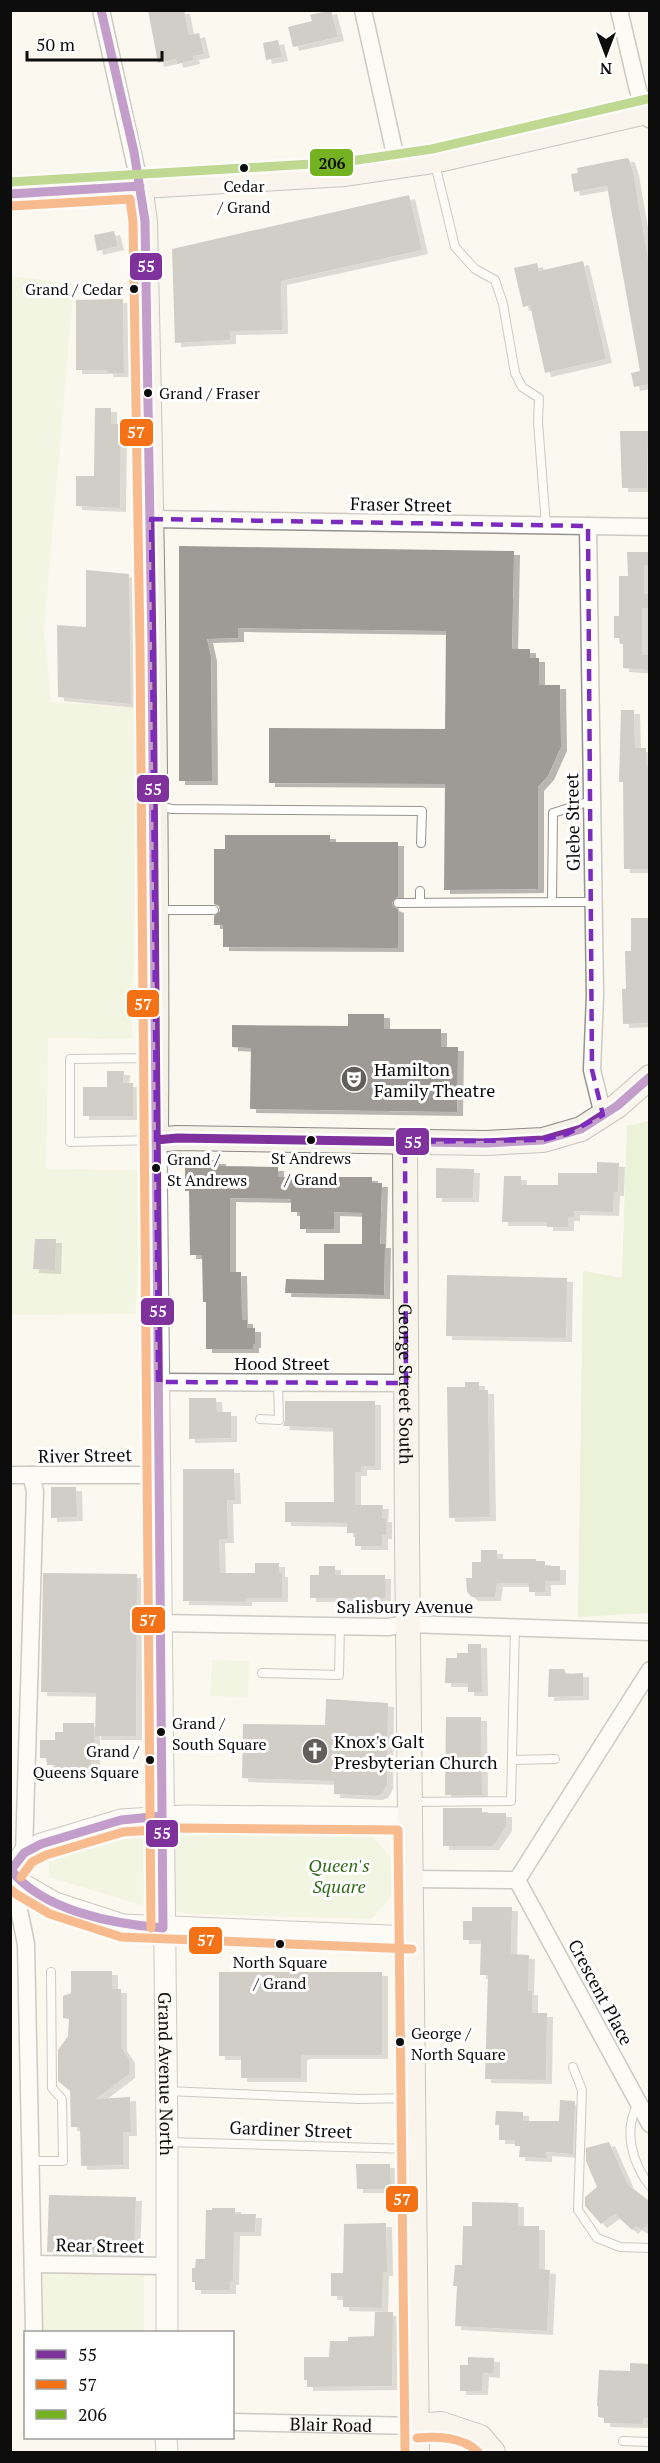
<svg xmlns="http://www.w3.org/2000/svg" width="660" height="2463" font-family="'PT Serif',serif">
  <style>
    .green { fill: #e7f2ce }
    .forest { fill: #d8eabb }
    .building { fill: #9e9a96; filter: url(#shadow) }
    .lines { fill: none; stroke-linecap: round; stroke-linejoin: round }
    .service-casing { stroke: #94938f; stroke-width: 10 }
    .minor-casing { stroke: #94938f; stroke-width: 19 }
    .tertiary-casing { stroke: #94938f; stroke-width: 23 }
    .secondary-casing { stroke: #8b8986; stroke-width: 26 }
    .service { stroke: #fefefd; stroke-width: 8 }
    .minor { stroke: #fefefd; stroke-width: 16 }
    .tertiary { stroke: #fefefd; stroke-width: 21 }
    .secondary { stroke: #f5f2e8; stroke-width: 24 }
    .bus-1-casing { stroke: #fff; stroke-width: 14 }
    .bus-2-casing { stroke: #fff; stroke-width: 14 }
    .bus-3-casing { stroke: #fff; stroke-width: 14 }
    .bus-1 { stroke: #7f329c; stroke-width: 9 }
    .bus-2 { stroke: #f47116; stroke-width: 9 }
    .bus-3 { stroke: #75b221; stroke-width: 9 }
    .marked { fill: none; stroke: #7b2cbf; stroke-width: 4.5; stroke-dasharray: 12 8; stroke-linejoin: round }
    .bus-dot { fill: #0d0d0d; stroke: #fff; stroke-width: 2 }
    .labels { text-anchor: middle; dominant-baseline: central; stroke-width: 6; stroke-linejoin: round; paint-order: stroke }
    .bus-label { font-size: 16px; fill: #0d0d0d; stroke: #fff; text-anchor: start }
    .street-label { font-size: 18px; fill: #0d0d0d; stroke: #fff }
    .poi-label { font-size: 18px; fill: #0d0d0d; stroke: #fff; text-anchor: start }
    .park-label { font-size: 18px; font-style: italic; fill: #306a17; stroke: #fff }
    .line-badge { stroke: #fff; stroke-width: 2 }
    .badge-label { font-size: 16px; text-anchor: middle; font-weight: bold; fill: #fff }
    .pale-badge-label { font-size: 16px; text-anchor: middle; font-weight: bold; fill: #111 }
  </style>
  <defs>
    <filter id="shadow"><feDropShadow dx="6" dy="4" stdDeviation="0" flood-color="#0004"/></filter>
  </defs>
  <rect width="100%" height="100%" fill="#fbf8f0"/>
  <path class="green" d="M11,276L74,284L44,629L51,702L139,708L132,1039L48,1038L46,1169L137,1170L139,1264L135,1314L11,1315Z
    M212,1660L249,1661L248,1697L210,1696Z
    M189,1829L370,1834L391,1857V1897L371,1919L190,1914L138,1904L49,1877V1857L133,1835Z
    M43,2273L144,2275V2332H43Z"/>
  <path class="forest" d="M649,1121V1613L578,1617L583,1271L622,1278L627,1126Z"/>
  <path class="building" d="M148,10H184L189,35L199,33L204,54L193,56L194,60L177,64L176,59L158,63Z
    M331,10L338,37L293,47L288,27L312,21L310,15Z
    M278,40L282,57L266,60L263,43Z
    M627,158L629,159L633,172L650,270V384L634,387L631,373L640,371L607,186L574,192L571,174L578,173L577,168Z
    M409,195L422,250L281,281L282,330L230,331V340L175,343L172,249Z
    M114,231L118,246L97,251L94,235Z
    M583,261L606,359L545,373L530,305L523,307L514,268L537,263L539,271Z
    M123,299L124,373H107V370H76V300Z
    M95,408H111V424H121L120,508L76,506V476H94Z
    M620,431H648L647,488H622Z
    M179,546L514,551L512,649H530V658H539V685H560L561,747L548,776L538,787V889L444,890L445,784L269,783V728L445,729L446,631L238,628V638L207,639L211,657L212,781H179Z
    M627,552H649L650,565L644,566V594H650V608H642V655H650V670L623,668V644H620L619,638H614V616H619V576H628Z
    M86,570L129,574L131,704L58,697L57,625L86,627Z
    M621,710H634L635,748H646V766H650V869H624L623,782H619Z
    M225,835H330V842H398V897L392,902L393,907L398,909V948L223,947V925H214V916L220,911L219,906L214,904V849H225Z
    M631,918H650L648,1023L623,1024L622,989H626L625,951H631Z
    M348,1014H384V1029H441V1047H458L457,1112L250,1109L251,1048L232,1047V1025L348,1026Z
    M107,1071H124L123,1083H133V1116H83V1087H107Z
    M191,1160H220V1166L278,1167V1177H372V1183H382L380,1244H385L384,1295L285,1293L286,1279L324,1280V1244H362V1213L334,1212V1229H300V1212H291V1199L230,1198V1272H241L242,1320H247V1328H255V1344H253V1349H206V1302H203L202,1255H190L189,1191H185V1165Z
    M597,1162L619,1163L618,1192H614L613,1212L574,1211V1217H568V1227H547V1222H502L504,1176H521V1185H558V1173H597Z
    M436,1168L474,1169L473,1198H436Z
    M35,1239H56L55,1270L33,1269Z
    M447,1275L567,1278L566,1338L446,1336Z
    M465,1382H479V1390H488L490,1517L449,1518L447,1387H465Z
    M189,1398H216L217,1412H231V1438L189,1439Z
    M285,1401H375V1466H361V1472H355V1505H383L382,1518H386V1535H382V1546H355V1533H347V1523L285,1522V1502H334L333,1428L283,1426L285,1420Z
    M183,1469H234L235,1500H227L228,1539H219L220,1573H255V1563H279V1573H282V1598H246V1602L183,1601Z
    M51,1487H76L77,1517L51,1518Z
    M481,1550H497V1559H536V1561H545V1566H560V1581H545V1592H529V1583H497L495,1597H472L467,1592L466,1578H472V1562H481Z
    M319,1566H335V1575H385V1598H310V1575H319Z
    M43,1573L137,1574L136,1736H95L96,1693L41,1692Z
    M468,1644H481L482,1692H468V1683H445L446,1658H457V1653H468Z
    M549,1669H564L566,1674L583,1673V1696L548,1697Z
    M326,1699L388,1703L387,1785L382,1794L376,1796L334,1794V1781L242,1778L243,1724L325,1725Z
    M446,1717H481L482,1795H445Z
    M63,1723H94V1761H91V1771H56V1765H47V1758H40V1740H55V1732H63Z
    M443,1808H482V1813H506V1827L493,1846H443Z
    M472,1907H512L511,1954L529,1955L528,1991H532V2013H547L546,2080L485,2079L488,1975H480L481,1940H463V1921H472Z
    M71,1971H112V1989H121V2047L129,2059V2074L96,2099L130,2097L131,2132H123V2165L81,2166L80,2127H71L70,2091L58,2081V2050L68,2036L69,2019L63,2018V1996L71,1993Z
    M219,1972H382V2055H305L301,2056V2078H241V2056H219Z
    M560,2100L575,2101L573,2154L546,2152V2158L519,2157L520,2146H515V2140H499V2125H495L496,2111L523,2112V2121H559Z
    M609,2142L628,2185L650,2202V2222L642,2230L636,2226L632,2230L615,2214L601,2224L585,2206V2197L597,2187L586,2161V2148Z
    M356,2164H390L391,2189H357Z
    M49,2195L136,2197L134,2254L47,2252Z
    M472,2202L518,2203V2226H539V2269L550,2270L547,2331L455,2326L457,2286H453L455,2265H462L463,2226H472Z
    M212,2208H235V2214H256L255,2232H234L233,2281H230V2290H195V2282H192V2268H195L196,2259H205L206,2210H212Z
    M386,2223L387,2272H383L382,2308L343,2307V2296H331V2273H343L344,2224Z
    M375,2312H393L392,2386L307,2387V2380H304V2357H329L330,2341H348V2337L374,2336Z
    M468,2357L494,2358V2374L483,2373L482,2391H460V2365H468Z
    M630,2363L650,2364V2418H643V2424L604,2423V2418L598,2417V2406H597L599,2370L630,2371Z"/>
  <g class="lines">
    <defs>
      <path id="service" d="M435,164L455,247L475,269L495,280L503,304L515,373L522,387L539,398L538,422L546,526
        M591,801L553,813L552,902H593
        M158,806L172,809L422,811L421,843
        M420,902V891
        M398,903L552,902
        M157,910H214
        M153,1058L70,1059V1142L155,1140
        M260,1419L279,1420L278,1383
        M262,1673L339,1675L340,1626
        M513,1760L555,1759
        M412,1802L511,1801L515,1627
        M573,2067L582,2090L578,2210L597,2238L620,2247L650,2248
        M166,2091L359,2099L411,2098
        M638,2104C623,2130 632,2163 650,2186
        M167,2142L412,2149
        M31,2161H63L62,2099L52,2088L51,1972
        M623,2441L650,2442"/>
      <g id="minor">
        <path d="M101,10L140,186"/>
        <path d="M363,10L398,168"/>
        <path d="M619,10L638,90L649,119"/>
        <path d="M151,519L650,527"/>
        <path d="M588,526L595,995L592,1070L603,1115"/>
        <path d="M158,1382L406,1383"/>
        <path d="M10,1475H159"/>
        <path d="M160,1623L388,1627L408,1624L650,1632"/>
        <path d="M24,1853L35,1491L31,1475"/>
        <path d="M11,1870L26,1944L34,2332"/>
        <path d="M411,1879L517,1880"/>
        <path d="M517,1880L650,2124"/>
        <path d="M517,1880L650,1670"/>
        <path d="M33,2264L167,2266"/>
        <path id="s1" d="M232,2422L416,2426"/>
      </g>
      <g id="tertiary">
        <path id="s2" d="M156,1140L167,2142V2332"/>
        <path d="M11,1870L22,1884L55,1903L123,1925L412,1937"/>
        <path d="M11,1870L24,1853L41,1844L121,1820L184,1816L410,1818"/>
        <path d="M166,2438L167,2452"/>
      </g>
      <g id="secondary">
        <path d="M140,186L145,221C152,527 158,834 156,1140L177,1138L486,1143L543,1140L581,1129L617,1106L650,1077"/>
        <path d="M10,194L345,174L434,161L650,111"/>
        <path id="s3" d="M405,1142L407,1541L417,2452"/>
        <path d="M416,2426L441,2424L480,2437L493,2452"/>
      </g>
    </defs>
    <use href="#service" class="service-casing"/>
    <use href="#minor" class="minor-casing"/>
    <use href="#tertiary" class="tertiary-casing"/>
    <use href="#secondary" class="secondary-casing"/>
    <use href="#service" class="service"/>
    <use href="#minor" class="minor"/>
    <use href="#tertiary" class="tertiary"/>
    <use href="#secondary" class="secondary"/>
    <defs>
      <path id="bus-1" d="M10,194L140,186
        M156,1140L177,1138L486,1143L543,1140L581,1129L617,1106L650,1077
        M11,1870C43,1911 114,1924 163,1928L152,648L145,221L134,152L101,10
        M11,1870L24,1853L41,1844L121,1820L162,1816"/>
      <path id="bus-2" d="M11,206L130,199L133,222L140,648L151,1928
        M21,1877L32,1862L46,1855L123,1832L184,1828L398,1830L405,2452
        M10,1889L16,1894L50,1914L121,1937L412,1949
        M417,2438C436,2436 464,2437 478,2452"/>
      <path id="bus-3" d="M10,182L344,162L432,149L647,99"/>
    </defs>
    <use href="#bus-1" class="bus-1-casing"/>
    <use href="#bus-2" class="bus-2-casing"/>
    <use href="#bus-3" class="bus-3-casing"/>
    <use href="#bus-1" class="bus-1"/>
    <use href="#bus-2" class="bus-2"/>
    <use href="#bus-3" class="bus-3"/>
  </g>
  <path d="M0 0H660V2463H0ZM151,519L588,526L592,1070L603,1115L567,1134L543,1140L405,1142L406,1383L158,1382Z" fill="#fbf8f0" fill-opacity=".55" fill-rule="evenodd"/>
  <path class="marked" d="M151,519L588,526L592,1070L603,1115L567,1134L543,1140L405,1142L406,1383L158,1382Z"/>
  <defs>
    <symbol id="theatre-disc" viewBox="-11 -11 22 22"><circle r="9.5" fill="#605f5c" stroke="#fff"/><path d="M-5-5.5Q0-4 5-5.5V0Q5 5 0 6Q-5 5-5 0ZM-3.3-2.5H-1v1.5H-3.3ZM1-2.5H3.3v1.5H1ZM-2.8 1Q0 5.5 2.8 1Z" fill="#fff"/></symbol>
    <symbol id="church-disc" viewBox="-11 -11 22 22"><circle r="9.5" fill="#605f5c" stroke="#fff"/><path d="M-1.2-6h2.4v3.5h3.3v2.4h-3.3V6h-2.4V-.1h-3.3v-2.4h3.3Z" fill="#fff"/></symbol>
  </defs>
  <g fill-rule="evenodd">
    <use href="#theatre-disc" x="339" y="1064" width="30" height="30"/>
    <use href="#church-disc" x="300" y="1736" width="30" height="30"/>
  </g>
  <g class="bus-dot">
    <circle cx="244" cy="168" r="5"/>
    <circle cx="134" cy="289" r="5"/>
    <circle cx="148" cy="393" r="5"/>
    <circle cx="311" cy="1140" r="5"/>
    <circle cx="156" cy="1168" r="5"/>
    <circle cx="161" cy="1732" r="5"/>
    <circle cx="150" cy="1760" r="5"/>
    <circle cx="280" cy="1944" r="5"/>
    <circle cx="400" cy="2042" r="5"/>
  </g>
  <g class="labels">
    <g class="bus-label">
      <text x="244" y="186" text-anchor="middle">Cedar<tspan x="244" dy="21">/ Grand</tspan></text>
      <text x="123" y="289" text-anchor="end">Grand / Cedar</text>
      <text x="159" y="393">Grand / Fraser</text>
      <text x="311" y="1158" text-anchor="middle">St Andrews<tspan x="311" dy="21">/ Grand</tspan></text>
      <text x="167" y="1159">Grand /<tspan x="167" dy="21">St Andrews</tspan></text>
      <text x="172" y="1723">Grand /<tspan x="172" dy="21">South Square</tspan></text>
      <text x="139" y="1751" text-anchor="end">Grand /<tspan x="139" dy="21">Queens Square</tspan></text>
      <text x="280" y="1962" text-anchor="middle">North Square<tspan x="280" dy="21">/ Grand</tspan></text>
      <text x="411" y="2033">George /<tspan x="411" dy="21">North Square</tspan></text>
    </g>
    <g class="street-label">
      <text transform="translate(401 504) rotate(1)">Fraser Street</text>
      <text transform="translate(572 822) rotate(-91)">Glebe Street</text>
      <text x="282" y="1363">Hood Street</text>
      <text stroke="none"><textPath href="#s3" startOffset="242">George Street South</textPath></text>
      <text transform="translate(85 1455) rotate(-1)">River Street</text>
      <text x="405" y="1606">Salisbury Avenue</text>
      <text transform="translate(601 1992) rotate(62)">Crescent Place</text>
      <text stroke="none"><textPath href="#s2" startOffset="934">Grand Avenue North</textPath></text>
      <text transform="translate(291 2129) rotate(2)">Gardiner Street</text>
      <text transform="translate(100 2245) rotate(1)">Rear Street</text>
      <text stroke="none"><textPath href="#s1" startOffset="99">Blair Road</textPath></text>
    </g>
    <g class="poi-label">
      <text x="374" y="1069">Hamilton<tspan x="374" dy="21">Family Theatre</tspan></text>
      <text x="334" y="1741">Knox's Galt<tspan x="334" dy="21">Presbyterian Church</tspan></text>
    </g>
    <g class="park-label">
      <text x="339" y="1865">Queen's<tspan x="339" dy="21">Square</tspan></text>
    </g>
  </g>
  <g class="line-badge">
    <rect x="309" y="148" width="45" height="29" rx="6" fill="#75b221"/>
    <rect x="129" y="252" width="34" height="29" rx="6" fill="#7f329c"/>
    <rect x="119" y="418" width="35" height="29" rx="6" fill="#f47116"/>
    <rect x="136" y="774" width="34" height="29" rx="6" fill="#7f329c"/>
    <rect x="126" y="989" width="34" height="29" rx="6" fill="#f47116"/>
    <rect x="395" y="1127" width="35" height="29" rx="6" fill="#7f329c"/>
    <rect x="140" y="1297" width="35" height="29" rx="6" fill="#7f329c"/>
    <rect x="131" y="1606" width="35" height="28" rx="6" fill="#f47116"/>
    <rect x="145" y="1819" width="34" height="29" rx="6" fill="#7f329c"/>
    <rect x="188" y="1926" width="35" height="29" rx="6" fill="#f47116"/>
    <rect x="385" y="2185" width="34" height="28" rx="6" fill="#f47116"/>
  </g>
  <g class="badge-label">
    <text x="146" y="272">55</text>
    <text x="136" y="438">57</text>
    <text x="153" y="795">55</text>
    <text x="143" y="1010">57</text>
    <text x="413" y="1148">55</text>
    <text x="158" y="1317">55</text>
    <text x="148" y="1626">57</text>
    <text x="162" y="1839">55</text>
    <text x="206" y="1946">57</text>
    <text x="402" y="2205">57</text>
  </g>
  <g class="pale-badge-label">
    <text x="332" y="169">206</text>
  </g>
  <rect width="660" height="2463" fill="none" stroke="#0d0d0d" stroke-width="24"/>
  <rect x="24" y="2331" width="210" height="108" fill="#ffffff" stroke="#9e9e9e" stroke-width="1.5"/>
  <rect x="36" y="2350" width="30" height="9" fill="#7f329c" stroke="#9e9e9e" stroke-width="1.5"/>
  <text x="78" y="2361" font-size="18" fill="#0d0d0d">55</text>
  <rect x="36" y="2380" width="30" height="9" fill="#f47116" stroke="#9e9e9e" stroke-width="1.5"/>
  <text x="78" y="2391" font-size="18" fill="#0d0d0d">57</text>
  <rect x="36" y="2410" width="30" height="9" fill="#75b221" stroke="#9e9e9e" stroke-width="1.5"/>
  <text x="78" y="2421" font-size="18" fill="#0d0d0d">206</text>
  <g transform="translate(606 54) rotate(180)" stroke="#ffffff" stroke-width="4.5" paint-order="stroke">
  <path d="M0-4.5L10 22L0 15L-10 22Z" fill="#0d0d0d"/>
  <text y="-9" font-size="16" font-weight="bold" text-anchor="middle" fill="#0d0d0d">N</text>
  </g>
  <path d="M27 51v9h135v-9" fill="none" stroke="#0d0d0d" stroke-width="3"/>
  <text x="36" y="51" font-size="18" fill="#0d0d0d" stroke="#ffffff" stroke-width="4.5" paint-order="stroke">50 m</text>
</svg>
